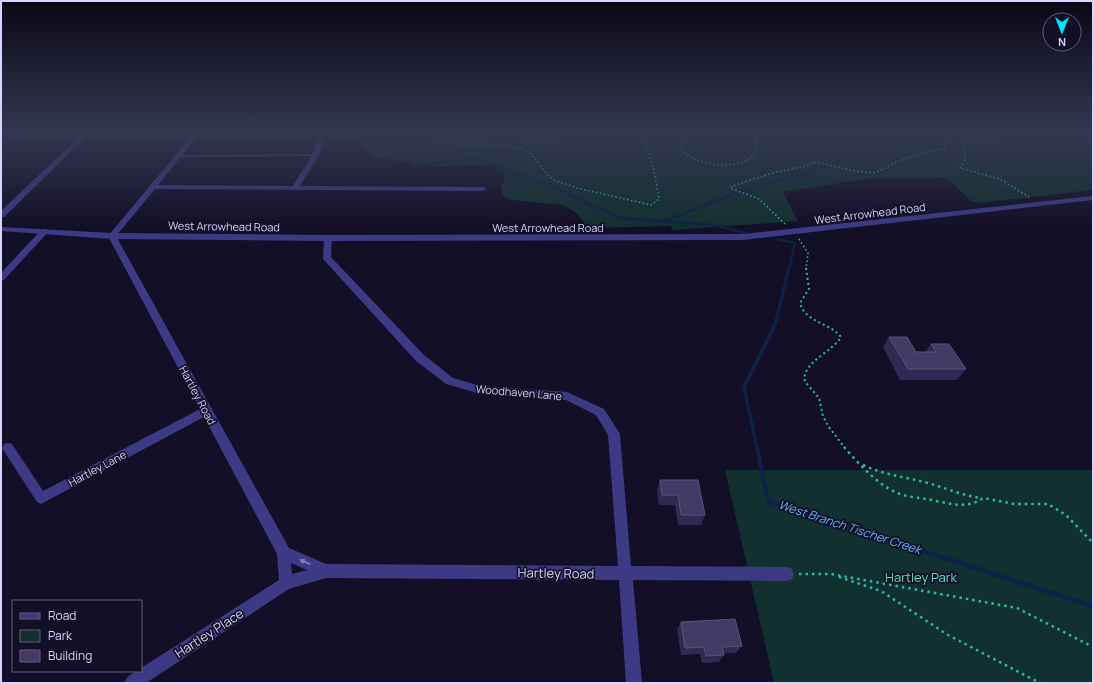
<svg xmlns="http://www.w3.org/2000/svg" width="1094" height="684" font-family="Manrope,sans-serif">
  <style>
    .green { fill: #12302f }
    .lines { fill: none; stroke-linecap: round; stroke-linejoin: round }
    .stream-far2 { stroke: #0c2248; stroke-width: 2.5 }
    .stream-far1 { stroke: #0c2248; stroke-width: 3.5 }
    .stream { stroke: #0c2248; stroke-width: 4.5 }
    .path-far2 { stroke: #2fb8b0; stroke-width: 1.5; stroke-dasharray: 1.5 2.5; stroke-linecap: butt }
    .path-far1 { stroke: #2fb8b0; stroke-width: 2; stroke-dasharray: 2 3; stroke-linecap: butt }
    .path { stroke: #2fb8b0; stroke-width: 2.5; stroke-dasharray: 2.5 4; stroke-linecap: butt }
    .service { fill: #3d3a85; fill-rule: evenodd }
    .minor { fill: #3d3a85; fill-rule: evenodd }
    .tertiary { fill: #3d3a85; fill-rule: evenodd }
    .wall { fill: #312854 }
    .building { fill: #433a66; stroke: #5a527e }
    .oneway { fill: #837fbc }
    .labels { text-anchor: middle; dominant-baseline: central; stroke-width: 3.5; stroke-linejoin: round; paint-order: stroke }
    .street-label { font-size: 11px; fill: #d9d4ff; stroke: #130f26 }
    .water-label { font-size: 12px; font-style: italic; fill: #62b6ff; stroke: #130f26 }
    .near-street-label { font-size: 13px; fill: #d9d4ff; stroke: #130f26 }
    .near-park-label { font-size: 13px; fill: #5fe0c0; stroke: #130f26 }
  </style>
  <rect width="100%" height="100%" fill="#130f26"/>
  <path class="green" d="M348,133H1093V190L979,203L971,201L947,178L865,179L783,192L798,221L672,230L671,226L597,228L585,224L577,213L563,205L512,200L503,196L501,186L505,179L503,165L433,166L371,157L370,153L363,151L356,135Z
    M725,470H1093V683H774Z"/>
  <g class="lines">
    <path class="stream-far2" d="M385,133L414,166L474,158L545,183L620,218L713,225L746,233
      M665,221L739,192L835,164L873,133
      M776,239L795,243L789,269"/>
    <path class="stream-far1" d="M757,448L744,387L775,325L789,268"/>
    <path class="stream" d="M757,447L768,501L1093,606"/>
    <path class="path-far2" d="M421,133L454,144H488L522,149L531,154L547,174L554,180L577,188L651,205L659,199C654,170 654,157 636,133
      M488,133C504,136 565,140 578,133
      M688,133L679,147C692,165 728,170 748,160C751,158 754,155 757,152L755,133
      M962,136C962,150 970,155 960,168L1000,179L1029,197
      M442,140L445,133
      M785,224L759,199L730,188L732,186L776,172L806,166L815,162L855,171L875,173L899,161L925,152L945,149L946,147L943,139C959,130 974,143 990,141C997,140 1002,135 1008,133
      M799,239L808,253L806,269"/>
    <path class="path-far1" d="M806,268L809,289L800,303C806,323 829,322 841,337C832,352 806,360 804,379L807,384L819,398L823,416L828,426L845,448"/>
    <path class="path" d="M844,447C860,465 880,488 903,495C914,498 925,498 936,501C953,504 967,509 983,498L1014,504H1048L1066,515L1093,543
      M863,465C884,475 906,477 928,483C946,488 963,496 982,498
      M799,574H831L1017,608L1093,647
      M839,577L881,591L948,635L1040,683"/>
    <path class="service" d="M314,154L316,155V156L179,157L177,156L179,155Z"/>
    <path class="minor" d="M83,133H90L4,217H1V211Z
      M194,133H200L158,185L293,186C302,169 317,153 318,133H324C325,152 309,170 300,186L483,187L487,189L483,191L155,189L116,236L289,548L326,564L618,566L608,435L596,415L566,400L481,394L446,384L416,361L324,260L323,258L324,238L328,235L332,238L331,257L424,355L453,378L481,386L567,392L604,409L620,434L631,566L787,567L792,569L794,574L792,579L787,581L633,580L642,683H626L619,580L326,578L289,589L146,683H124C127,676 133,671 141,671V668L279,580L277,554L204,417L41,504L37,502L2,448L4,444L8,443L12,444L43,491L200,409L108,236ZM291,563L307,570L292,574Z
      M42,229H45L49,231L4,280L1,281V273Z"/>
    <path class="tertiary" d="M1093,196V200L743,240L328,241L112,239L1,231V227L112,233L328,235L743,234Z"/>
  </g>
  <path class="wall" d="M889,337L916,352H925L931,344L966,369L957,380H900L883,347Z
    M660,480L705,515L701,525H678L675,505H659L657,490Z
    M681,622L742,646L736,653H724V655L719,662L702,663L700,654L681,655L677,629Z"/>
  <path class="building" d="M889,337H907L916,352H936L931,344H949L966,369H908Z
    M660,480H698L705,515H681L678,495H662Z
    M735,619L742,646L722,647L724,655L706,656L704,647L685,648L681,622Z"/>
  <defs><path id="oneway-solid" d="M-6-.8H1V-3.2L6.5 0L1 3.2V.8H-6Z"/></defs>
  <use class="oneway" href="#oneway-solid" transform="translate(305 562) rotate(-157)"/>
  <linearGradient id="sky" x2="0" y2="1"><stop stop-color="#0a0815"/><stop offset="0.58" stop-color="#333752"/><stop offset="1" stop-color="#333752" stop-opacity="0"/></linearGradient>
  <rect width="1094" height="228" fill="url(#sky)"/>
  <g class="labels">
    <g class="street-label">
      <text transform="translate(870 213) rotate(-7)">West Arrowhead Road</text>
      <text transform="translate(224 226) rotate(1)">West Arrowhead Road</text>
      <text x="548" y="227">West Arrowhead Road</text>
      <text transform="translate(519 392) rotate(5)">Woodhaven Lane</text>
      <text transform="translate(198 395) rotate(62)">Hartley Road</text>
      <text transform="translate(97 468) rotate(-28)">Hartley Lane</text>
    </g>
    <g class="water-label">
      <text transform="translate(850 527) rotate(18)">West Branch Tischer Creek</text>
    </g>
    <g class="near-street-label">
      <text transform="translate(556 573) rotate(1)">Hartley Road</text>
      <text transform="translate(209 633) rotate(-33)">Hartley Place</text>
    </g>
    <g class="near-park-label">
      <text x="921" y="577">Hartley Park</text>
    </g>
  </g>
  <rect width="1094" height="684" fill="none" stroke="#d9d4ff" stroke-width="4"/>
  <rect x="12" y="600" width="130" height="72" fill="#130f26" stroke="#625e7d"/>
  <rect x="20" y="613" width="20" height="6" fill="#3d3a85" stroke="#625e7d"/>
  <text x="48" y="620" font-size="12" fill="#d9d4ff">Road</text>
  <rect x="20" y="630" width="20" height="12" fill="#12302f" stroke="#625e7d"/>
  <text x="48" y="640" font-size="12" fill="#d9d4ff">Park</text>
  <rect x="20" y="650" width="20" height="12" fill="#433a66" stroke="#625e7d"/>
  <text x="48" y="660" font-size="12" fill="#d9d4ff">Building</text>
  <g transform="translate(1062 32) rotate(180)"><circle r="19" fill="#130f26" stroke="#625e7d"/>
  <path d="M0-3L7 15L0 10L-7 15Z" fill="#00e5ff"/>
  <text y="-6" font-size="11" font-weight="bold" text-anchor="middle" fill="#d9d4ff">N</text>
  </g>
</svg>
